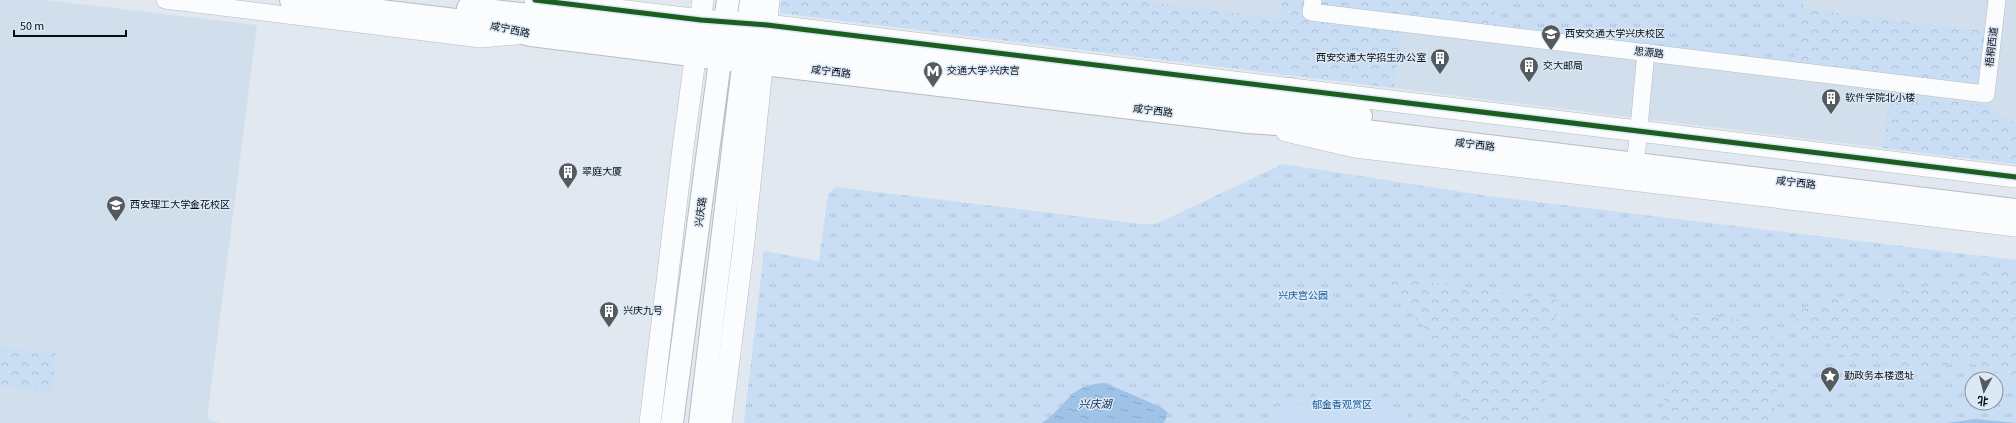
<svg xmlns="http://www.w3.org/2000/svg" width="2016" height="423" font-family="'Source Sans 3','Noto Sans SC',sans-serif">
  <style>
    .built { fill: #d1deec }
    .grass { fill: url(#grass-tufts); fill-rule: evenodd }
    .forest { fill: url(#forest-crowns) }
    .garden { fill: #c9def4 }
    .water { fill: url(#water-ripples) }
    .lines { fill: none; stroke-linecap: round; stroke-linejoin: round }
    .minor-casing { stroke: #b7bcc1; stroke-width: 18 }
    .tertiary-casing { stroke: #b7bcc1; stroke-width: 22 }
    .secondary-casing { stroke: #b7bcc1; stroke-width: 24 }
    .primary-casing { stroke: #b7bcc1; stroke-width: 24 }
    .minor { stroke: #fafcfd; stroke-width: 17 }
    .tertiary { stroke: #fafcfd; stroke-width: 21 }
    .secondary { stroke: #fafcfd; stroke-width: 22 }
    .primary { stroke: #fafcfd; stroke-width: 22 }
    .cycleway-casing { stroke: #dbe8f5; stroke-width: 8 }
    .cycleway { stroke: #1b5e20; stroke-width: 5 }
    .labels { text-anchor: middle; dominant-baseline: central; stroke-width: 3; stroke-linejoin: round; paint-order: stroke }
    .street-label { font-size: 10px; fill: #090d12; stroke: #dbe8f5 }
    .poi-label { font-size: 10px; fill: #090d12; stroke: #dbe8f5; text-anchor: start }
    .park-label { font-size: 10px; fill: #155997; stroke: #dbe8f5 }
    .water-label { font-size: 11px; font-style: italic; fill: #092b4d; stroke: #dbe8f5 }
  </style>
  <defs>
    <pattern id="grass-tufts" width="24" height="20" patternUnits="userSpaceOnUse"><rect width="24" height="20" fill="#c9def4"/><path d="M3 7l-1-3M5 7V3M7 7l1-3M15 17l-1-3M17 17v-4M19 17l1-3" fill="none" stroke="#abbdd0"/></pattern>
    <pattern id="forest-crowns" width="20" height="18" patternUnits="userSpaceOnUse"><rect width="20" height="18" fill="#c9def4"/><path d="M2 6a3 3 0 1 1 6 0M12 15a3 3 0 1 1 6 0" fill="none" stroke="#abbdd0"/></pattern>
    <pattern id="water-ripples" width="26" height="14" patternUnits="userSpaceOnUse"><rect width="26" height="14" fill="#9ec2e8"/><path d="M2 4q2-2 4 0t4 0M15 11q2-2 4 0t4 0" fill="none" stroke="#87a6c6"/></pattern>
  </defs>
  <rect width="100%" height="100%" fill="#e1e8ef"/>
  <path class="built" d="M0,0H46L257,25L207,419L219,423H0Z
    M781,0H2016V164L780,13Z"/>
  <path class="grass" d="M1497,0H1804L1793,71L1493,34Z
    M1283,164L1488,196L2016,260V423H744L764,251L819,261L828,194L836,187L1142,224H1156ZM1972,379H1996V403H1972Z"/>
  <path class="forest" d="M781,0H1130L1280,19L1283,0H1497L1493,34L1403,23L1394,88L780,13Z
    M1803,9L1994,32L1986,94L1793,71Z
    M1890,94L1985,105L2016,123V164L1883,148Z
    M1985,269L2016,272V327L2014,328L2016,332V381L1981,366L1966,363H1952L1923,371L1830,352L1831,343C1808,339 1785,339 1801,309L1831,298L1846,296L1870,297L1971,278L1973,273L1983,274Z
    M1400,278L1557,300L1542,423H1460L1461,385L1423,325L1381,285Z
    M1676,312L1765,323L1782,353L1772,423H1661Z
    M0,347L56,353L52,392L0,386Z"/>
  <path class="garden" d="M1339,386C1367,395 1394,402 1416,423H1285L1267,411L1266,409C1275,406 1283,406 1291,405C1310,404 1325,398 1339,386Z"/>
  <path class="water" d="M1105,383L1161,407L1168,413L1164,423H1042C1069,405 1067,385 1105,383Z
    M1975,419L2016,423H1947Z"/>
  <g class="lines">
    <defs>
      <path id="minor" d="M165,0L481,39L516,36
        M1313,0L1311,12L1986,94L1997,0
        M1634,163L1637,149L1646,52"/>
      <path id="tertiary" d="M535,0L701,20L767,25L2016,177
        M1286,131L1355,147L2016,226
        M650,423L683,148L703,0
        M721,423L744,242L769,0"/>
      <path id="secondary" d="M672,423L728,0
        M700,423L751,0"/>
      <path id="primary" d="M291,0L480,23L531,35L763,64L1248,122L1349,129L2016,210
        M468,8L699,35L764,46L1361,116
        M1290,89L1329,104"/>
    </defs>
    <use href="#minor" class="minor-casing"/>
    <use href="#tertiary" class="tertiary-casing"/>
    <use href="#secondary" class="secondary-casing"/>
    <use href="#primary" class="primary-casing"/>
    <use href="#minor" class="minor"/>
    <use href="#tertiary" class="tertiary"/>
    <use href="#secondary" class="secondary"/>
    <use href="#primary" class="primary"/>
    <defs>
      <path id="cycleway" d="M535,0L701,20L767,25L2016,177"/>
    </defs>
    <use href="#cycleway" class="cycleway-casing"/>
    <use href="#cycleway" class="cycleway"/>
  </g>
  <defs>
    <symbol id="university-pin" viewBox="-11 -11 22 30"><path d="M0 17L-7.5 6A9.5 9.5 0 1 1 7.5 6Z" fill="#555a5f" stroke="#dbe8f5"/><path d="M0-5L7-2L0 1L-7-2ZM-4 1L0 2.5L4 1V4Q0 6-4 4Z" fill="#fff"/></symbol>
    <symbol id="building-pin" viewBox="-11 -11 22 30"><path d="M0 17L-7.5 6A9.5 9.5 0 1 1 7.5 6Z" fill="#555a5f" stroke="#dbe8f5"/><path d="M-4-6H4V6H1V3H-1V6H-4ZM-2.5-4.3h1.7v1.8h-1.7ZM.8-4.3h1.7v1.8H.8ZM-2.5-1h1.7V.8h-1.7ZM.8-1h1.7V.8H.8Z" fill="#fff"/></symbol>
    <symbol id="metro-pin" viewBox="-11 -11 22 30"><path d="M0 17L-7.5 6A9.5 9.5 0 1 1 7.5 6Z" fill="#555a5f" stroke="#dbe8f5"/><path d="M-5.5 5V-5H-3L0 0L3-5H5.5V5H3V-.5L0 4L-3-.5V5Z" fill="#fff"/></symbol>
    <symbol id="sight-pin" viewBox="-11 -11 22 30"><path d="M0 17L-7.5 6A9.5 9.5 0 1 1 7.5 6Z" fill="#555a5f" stroke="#dbe8f5"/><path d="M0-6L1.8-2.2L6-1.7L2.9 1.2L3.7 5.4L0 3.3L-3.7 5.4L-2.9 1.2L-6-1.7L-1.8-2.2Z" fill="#fff"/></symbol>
  </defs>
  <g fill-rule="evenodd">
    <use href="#university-pin" x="1540" y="23" width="22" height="30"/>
    <use href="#building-pin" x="1429" y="47" width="22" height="30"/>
    <use href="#building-pin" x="1518" y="55" width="22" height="30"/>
    <use href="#metro-pin" x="922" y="60" width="22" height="30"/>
    <use href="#building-pin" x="1820" y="87" width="22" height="30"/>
    <use href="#building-pin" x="557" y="161" width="22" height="30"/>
    <use href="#university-pin" x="105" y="194" width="22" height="30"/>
    <use href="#building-pin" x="598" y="300" width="22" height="30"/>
    <use href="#sight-pin" x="1819" y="365" width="22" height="30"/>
  </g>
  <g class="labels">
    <g class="street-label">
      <text transform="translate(510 30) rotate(12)">咸宁西路</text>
      <text transform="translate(1992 47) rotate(-83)">梧桐西道</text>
      <text transform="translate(1649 53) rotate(7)">思源路</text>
      <text transform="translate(831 72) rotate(7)">咸宁西路</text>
      <text transform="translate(1153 111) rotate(7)">咸宁西路</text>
      <text transform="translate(1475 145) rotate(7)">咸宁西路</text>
      <text transform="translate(1796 183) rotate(7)">咸宁西路</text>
      <text transform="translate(701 212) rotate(-82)">兴庆路</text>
    </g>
    <g class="poi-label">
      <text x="1565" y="34">西安交通大学兴庆校区</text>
      <text x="1426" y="58" text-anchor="end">西安交通大学招生办公室</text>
      <text x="1543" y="66">交大邮局</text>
      <text x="947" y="71">交通大学·兴庆宫</text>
      <text x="1845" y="98">软件学院北小楼</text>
      <text x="582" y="172">翠庭大厦</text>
      <text x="130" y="205">西安理工大学金花校区</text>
      <text x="623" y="311">兴庆九号</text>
      <text x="1844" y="376">勤政务本楼遗址</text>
    </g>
    <g class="park-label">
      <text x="1303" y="296">兴庆宫公园</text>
      <text x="1342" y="405">郁金香观赏区</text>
    </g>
    <g class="water-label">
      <text x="1095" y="404">兴庆湖</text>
    </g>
  </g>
  <g transform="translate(1984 391) rotate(187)"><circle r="19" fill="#dbe8f5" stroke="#87909a"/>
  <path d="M0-3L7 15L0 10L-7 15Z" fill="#555a5f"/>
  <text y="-6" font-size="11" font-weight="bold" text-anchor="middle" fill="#090d12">北</text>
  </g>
  <path d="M14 30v6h112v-6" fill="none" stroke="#090d12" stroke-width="2"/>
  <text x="20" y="30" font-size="12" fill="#090d12" stroke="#dbe8f5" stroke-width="3" paint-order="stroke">50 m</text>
</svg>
